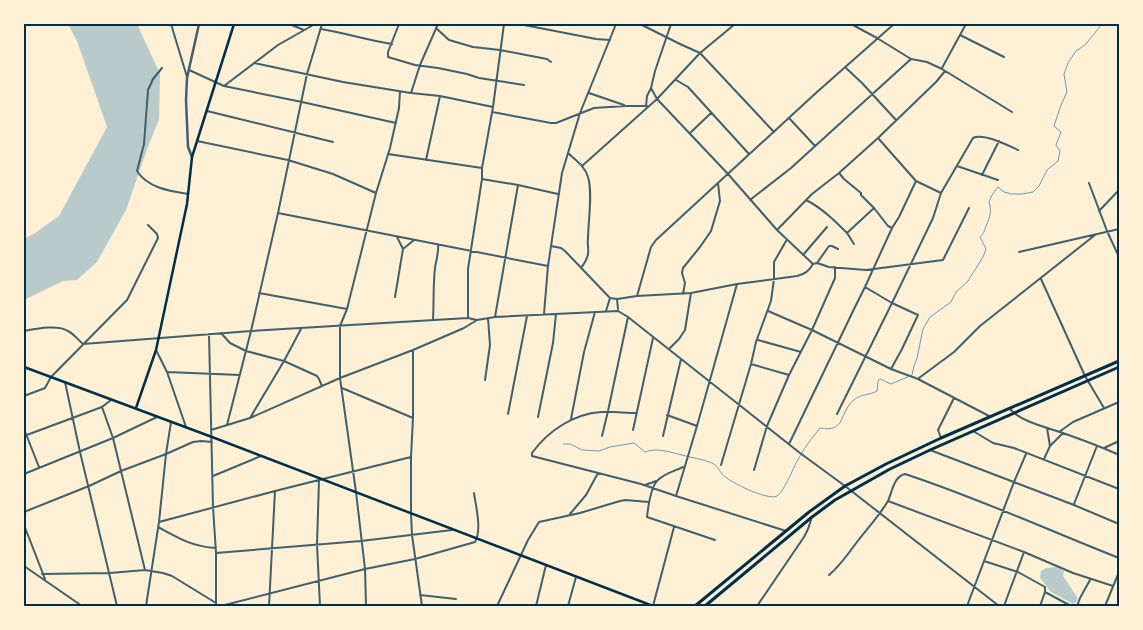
<svg xmlns="http://www.w3.org/2000/svg" width="1143" height="630" font-family="Commissioner,sans-serif">
  <style>
    .green { fill: #b9caca }
    .lines { fill: none; stroke-linecap: round; stroke-linejoin: round }
    .stream { stroke: #669bbc; stroke-width: 1 }
    .minor { stroke: #3f606c; stroke-width: 2 }
    .tertiary { stroke: #3f606c; stroke-width: 2.5 }
    .secondary { stroke: #003049; stroke-width: 2.5 }
    .trunk { stroke: #003049; stroke-width: 3 }
    .neatline { fill: none; stroke: #003049; stroke-width: 2 }
  </style>
  <rect width="100%" height="100%" fill="#fdf0d5"/>
  <path class="green" d="M68,24H137L160,74L159,119L146,152L126,210L97,262L77,280L63,281L24,300V239L35,233L59,216L107,127L77,41Z
    M1057,567L1064,571L1063,576C1064,577 1076,595 1077,597C1077,598 1077,600 1077,601L1073,604L1051,592L1040,578L1041,571L1046,568Z"/>
  <g class="lines">
    <path class="stream" d="M563,444H570L582,450L599,451L610,447L634,443L645,452C648,451 652,450 656,450C665,450 673,453 682,455C692,458 703,459 712,463C719,467 718,469 722,474C729,482 768,501 777,496C785,491 794,465 800,456C805,446 813,437 820,428C847,433 838,412 855,399C862,394 870,395 877,391L878,381L880,379L891,384L912,375L914,366L917,358L923,329L927,322L930,317L951,302L956,292L968,281L983,257L986,249L980,237C984,234 984,231 986,226C990,217 992,211 989,202L992,195L998,187L1004,192L1011,194H1022L1033,192L1039,186L1047,170L1058,161L1060,151L1056,145L1061,132L1054,126L1061,105L1067,92L1064,74L1068,63L1076,51L1085,45L1102,24"/>
    <path class="minor" d="M171,24L187,77
      M289,24L304,30
      M399,24L388,52V57L415,65L438,68L467,74L479,78L524,85
      M519,24L596,39L610,40
      M640,24L680,44L700,53L774,132
      M671,24L655,71L651,88L657,99L728,174L777,230L813,264
      M851,24L877,38L911,59L927,62L942,69L1012,112
      M321,29C345,33 367,40 392,44
      M437,29L449,40L473,47L500,50L547,59L551,62
      M960,35L1004,57
      M254,63L343,82L411,93L440,96L493,107
      M162,68L153,79L148,90L144,144L137,171C148,188 169,191 188,194
      M846,68L862,83L896,120
      M942,68L966,24
      M189,70L224,86L302,102L396,123
      M676,80L688,87L749,154
      M224,86L278,45L315,24
      M411,93L420,65L438,24
      M589,93L624,105
      M646,106L647,96L651,88
      M207,111L333,142
      M492,112L551,123H556L594,108L626,106H647
      M789,118L815,146
      M690,133L711,113
      M878,138L916,181L941,193
      M197,141L288,160L333,174L376,193
      M568,153C575,160 585,166 588,177C593,193 588,222 588,239C587,244 589,249 588,254C587,260 584,264 581,268
      M388,154L482,168
      M426,160L440,96
      M582,166L657,99L700,53L735,24
      M957,166L998,180
      M839,173L844,179L861,193V195L874,208L888,226L892,228
      M982,175L999,141
      M482,179L518,185L558,194
      M1089,183L1107,231L1119,257
      M750,200L791,168L911,59
      M806,200C822,208 835,221 847,233
      M1099,211L1119,190
      M278,213L548,266
      M777,230L812,194L839,173L878,138L936,82L945,71
      M854,244L847,233L874,208
      M551,246L561,248L565,251L610,298L617,299L637,296L691,293L737,284L797,276C805,274 809,271 813,264L817,263L829,267L866,270L943,260L969,208
      M403,249L414,240
      M1019,252L1119,229
      M803,255L827,227
      M817,263L829,246H832L838,249
      M1041,279L1085,376L1104,408
      M865,287L892,303L918,315L902,349L891,369
      M259,293L347,309
      M683,294L685,283L682,273L683,268L700,247L711,231L720,201L718,183
      M637,296L651,247L656,240L817,92L894,24
      M395,297L403,249L397,237
      M617,299L618,309
      M606,311L610,298
      M768,311L812,330L891,369L918,379L989,416
      M544,314L548,266L562,173L580,113L616,24
      M495,317L518,185
      M468,318V269L482,179V168L493,107L504,24
      M433,320C434,303 433,285 435,268C436,260 439,253 438,244
      M24,331C35,329 58,324 68,331C74,334 78,340 83,344
      M221,333L230,343L246,351L284,361L317,376L319,379L322,386
      M209,334L213,507L216,553V606
      M758,340L801,352
      M83,344L251,331L468,318L477,320L495,317L618,311L628,317L800,453L845,486L999,606
      M669,349L679,339L685,330L691,293
      M156,350L167,372L186,427
      M413,350V418L411,457V514L412,535L422,606
      M751,364L789,375
      M167,372L240,375
      M919,378L954,352L980,326L1095,235
      M485,380L490,345L488,318
      M65,382L80,452L117,606
      M342,388L413,418
      M24,396L45,388L51,377L127,300L158,238L157,234L148,225
      M102,407L113,438L145,570
      M1010,409C1020,421 1045,427 1060,432C1080,439 1100,446 1119,455
      M636,413C625,413 613,411 601,412C573,414 548,431 532,453V456L641,484L676,496L786,531
      M508,414L527,316
      M837,414L892,303L933,218L941,193L973,138C984,133 1007,145 1018,150
      M667,415L697,426
      M538,417L553,343L556,314
      M250,418L284,361L301,329
      M571,419L584,352L595,312
      M227,425L251,331L278,213L307,74L322,24
      M1047,428L1050,446
      M24,429L39,467
      M211,430L250,418L340,378L413,350L464,328L477,320
      M633,430L653,338
      M973,431L993,443L1014,448L1119,489
      M1059,432L1073,422L1119,402
      M24,436L102,407L111,400
      M602,436L608,411L628,317
      M663,436L681,359
      M941,438L938,430L954,398
      M789,444L855,307L865,287L892,228L899,217L916,181
      M1104,448L1119,441
      M930,450L1074,505L1119,524
      M1044,459L1050,446L1063,433
      M721,465L751,364L756,342L771,301L774,279V262L786,241
      M683,467C675,471 665,473 658,480C651,486 648,508 647,517L715,540
      M754,470L767,426L789,375L812,330L835,278V267
      M24,474L113,438L157,417
      M213,476L261,456
      M319,480L317,545L320,606
      M645,485L656,481
      M676,496L697,426L737,284
      M888,501C892,492 894,476 905,474C978,498 1048,530 1119,558
      M1074,504L1097,446
      M24,512L89,486L121,471L166,454L193,442L201,441L212,442
      M570,514L586,495L598,473
      M159,522L275,491L411,457
      M24,525L45,579
      M158,527C178,538 193,547 216,548
      M216,553L361,541L452,530
      M984,561L1018,572L1045,587V592L1071,606
      M24,566L82,606
      M42,574L110,573L145,570L163,573L172,576L216,603
      M829,575C841,565 847,555 857,542C867,529 879,516 888,501L1024,552L1073,573L1113,586
      M420,595L456,599
      M146,606L159,522L166,454L171,422
      M221,606L365,569L415,559L475,542C482,530 476,507 474,493
      M269,606L275,491
      M366,606L365,569L356,492L340,378V326L347,309L376,193L390,148L399,108L400,91
      M497,606L528,540L539,522L580,513L620,501L625,500L649,502
      M536,606L546,565
      M568,606L576,577
      M653,606L674,527
      M757,606L804,537L808,529L811,520
      M967,606L1014,482L1026,454
      M1004,606L1024,552
      M1040,606L1045,592
      M1077,606L1080,598L1090,580
      M1105,606L1119,572"/>
    <path class="tertiary" d="M192,157L188,147L186,100L187,78L199,24"/>
    <path class="secondary" d="M24,367L212,437L653,606
      M136,408L156,350L187,204L192,157L234,24"/>
    <path class="trunk" d="M695,606L809,512L845,486L886,464L941,438L1119,361
      M705,606L812,517L835,500L851,491L890,469L930,450L1119,367"/>
  </g>
  <rect width="1143" height="630" fill="none" stroke="#fdf0d5" stroke-width="50"/>
  <rect x="25" y="25" width="1093" height="580" class="neatline"/>
</svg>
